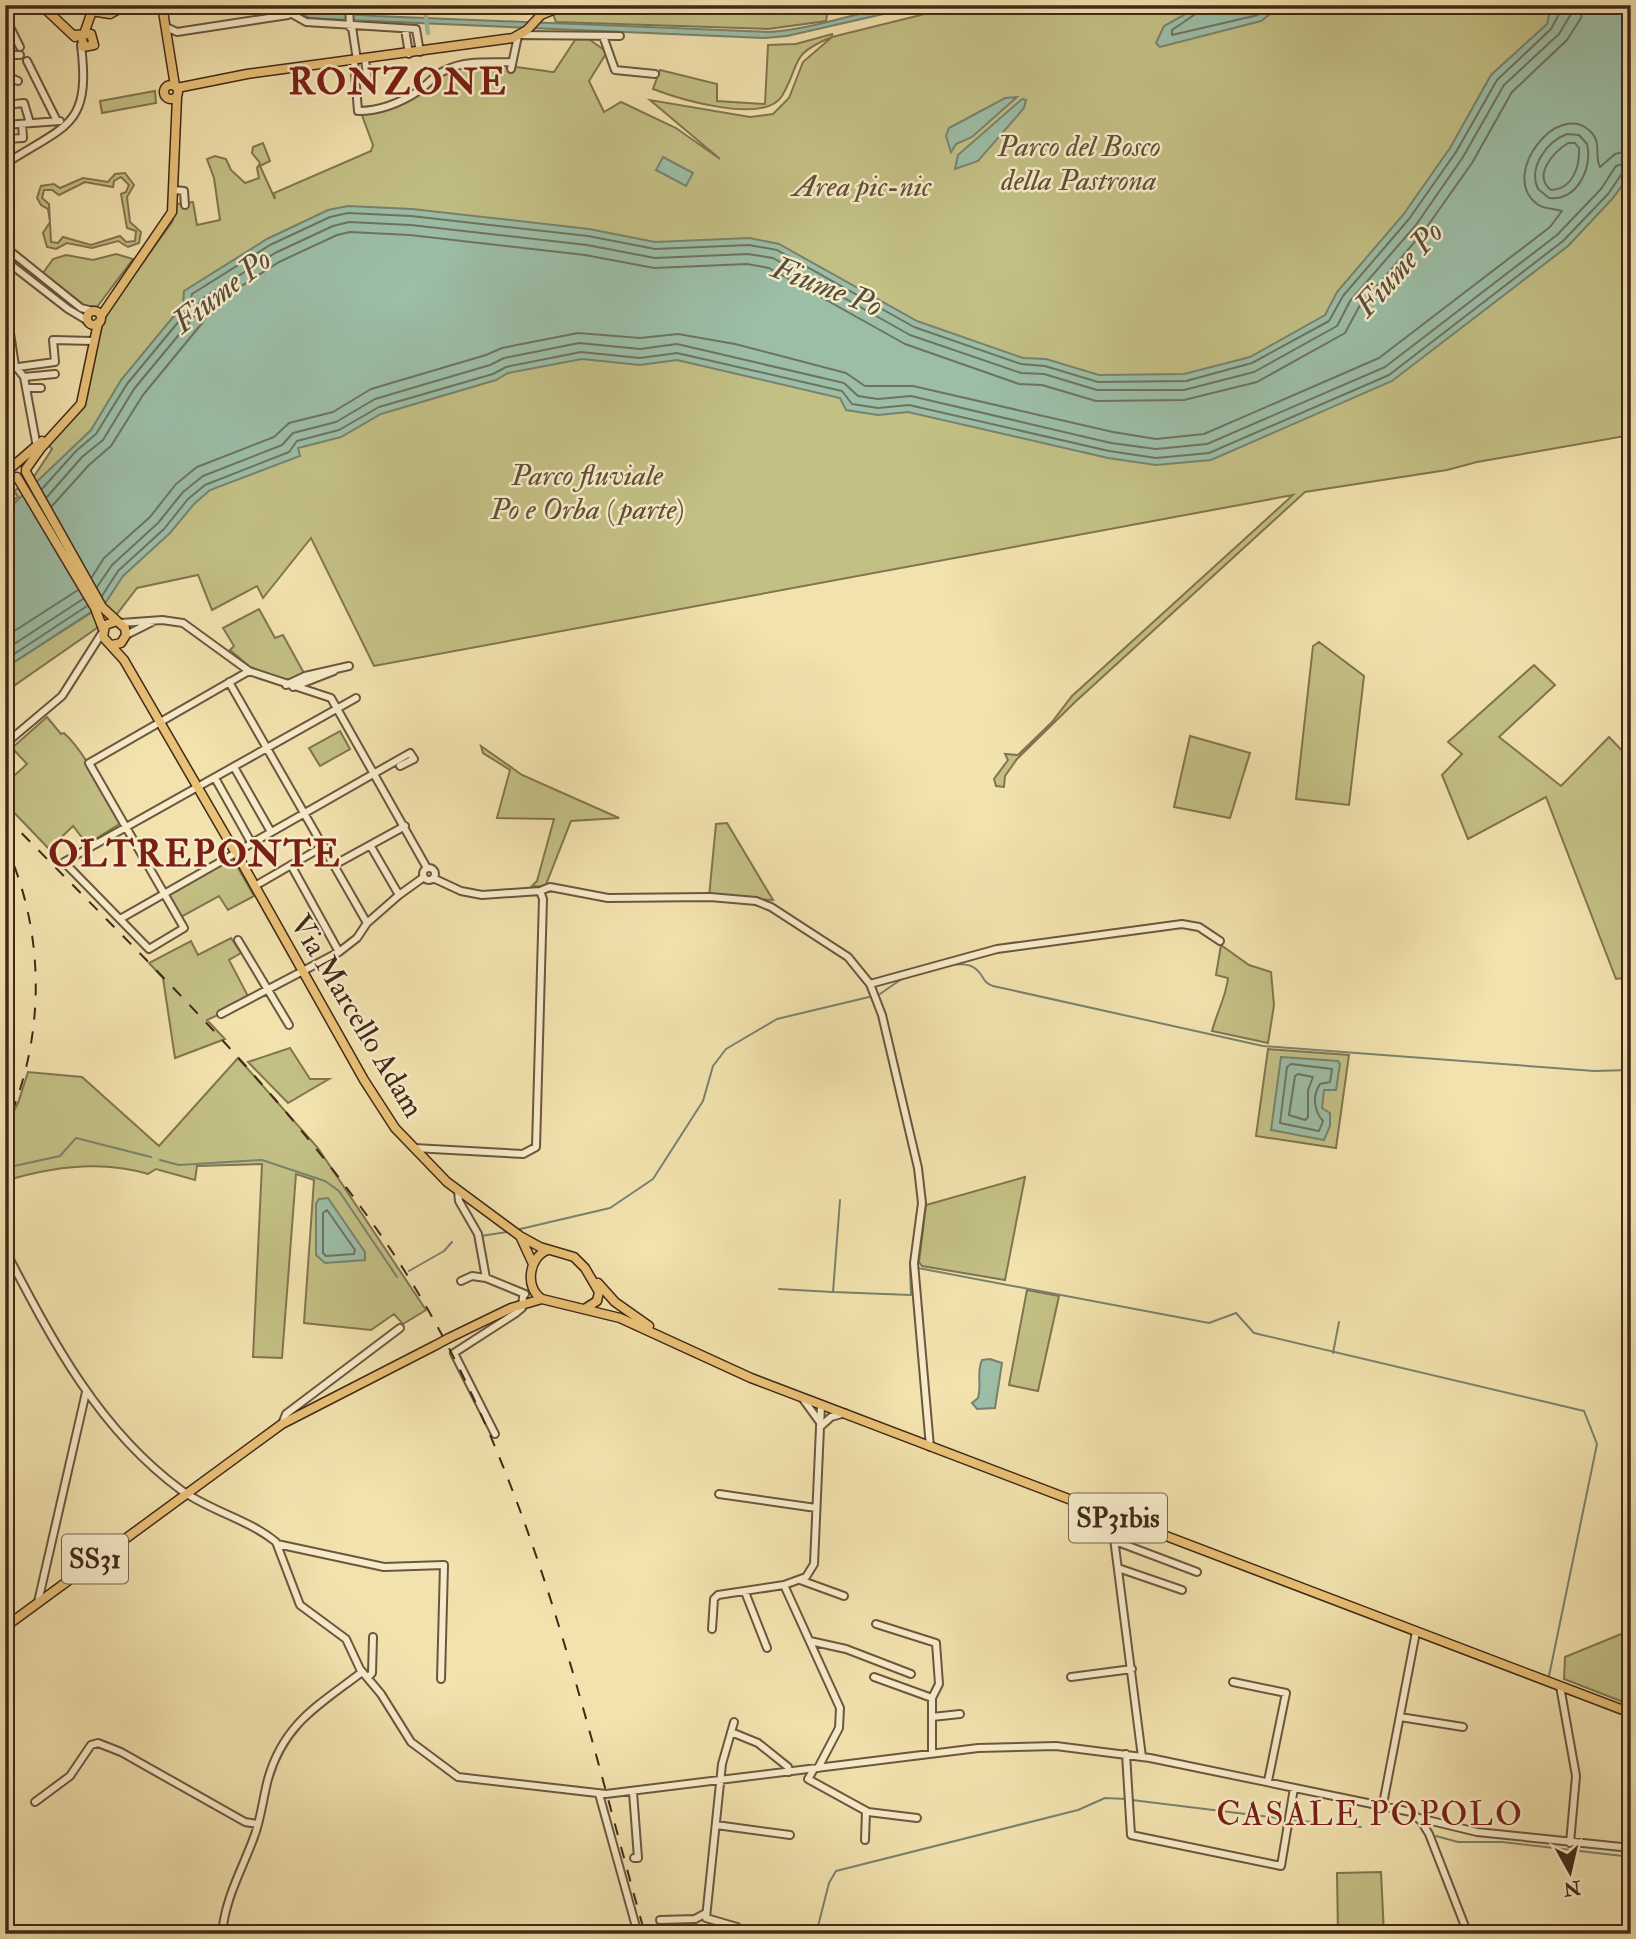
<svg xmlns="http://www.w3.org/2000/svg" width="1636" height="1939" font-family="'IM FELL Double Pica',serif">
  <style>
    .green { fill: #c3c085; stroke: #82744f; stroke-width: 2; fill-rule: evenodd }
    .water { fill: #9cbea7; stroke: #78826e; stroke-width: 2 }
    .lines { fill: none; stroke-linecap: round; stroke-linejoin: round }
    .shore { stroke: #6e7360; stroke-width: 2 }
    .stream { stroke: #78826e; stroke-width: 2 }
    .canal { stroke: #9cbea7; stroke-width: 4.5 }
    .minor-casing { stroke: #6d563e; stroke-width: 10 }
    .major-casing { stroke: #412819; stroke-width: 11 }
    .minor { stroke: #f7ecca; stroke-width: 6 }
    .major { stroke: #e9c177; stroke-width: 8 }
    .rail { stroke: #412819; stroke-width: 2; stroke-dasharray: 12 12; stroke-linecap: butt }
    .major-bridge-casing { stroke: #412819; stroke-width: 11; stroke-linecap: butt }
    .major-bridge { stroke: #e9c177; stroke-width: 8 }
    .labels { text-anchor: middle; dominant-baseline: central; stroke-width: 5; stroke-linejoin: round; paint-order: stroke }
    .shield { fill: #f7ecca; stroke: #78634e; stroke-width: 2 }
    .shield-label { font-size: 28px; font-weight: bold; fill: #412819 }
    .park-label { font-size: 30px; font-style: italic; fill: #624e34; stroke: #f7ecca }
    .street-label { font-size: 30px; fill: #412819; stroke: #f7ecca }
    .water-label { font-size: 32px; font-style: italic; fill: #584e3c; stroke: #f7ecca }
    .quarter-label { font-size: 33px; letter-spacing: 2px; fill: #7a1f14; stroke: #f7ecca }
    .district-label { font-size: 37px; font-weight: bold; letter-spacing: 2px; fill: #7a1f14; stroke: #f7ecca }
  </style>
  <rect width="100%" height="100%" fill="#f2e2ae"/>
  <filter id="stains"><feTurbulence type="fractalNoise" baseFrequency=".00286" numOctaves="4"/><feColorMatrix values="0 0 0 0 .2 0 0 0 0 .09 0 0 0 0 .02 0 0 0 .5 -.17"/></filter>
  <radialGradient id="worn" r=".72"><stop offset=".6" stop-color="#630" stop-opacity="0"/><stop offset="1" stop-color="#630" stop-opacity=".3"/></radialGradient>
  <path class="green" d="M601,5H829L826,21L768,29L556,22L553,14L582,6L593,8Z
    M961,5H1631V435L1477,462L1447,470L1305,492L1074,703L1017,759L1005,776L1004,787L996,786L994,779L1008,760L1005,754L1018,755L1052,722L1072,696L1293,495L374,666L311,538L263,598L257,586L212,610L198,575L137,588L117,614L5,692V668L92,612L37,484L5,512V504L18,497L14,491L33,478L52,449L47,443L85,405L102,323L116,299L172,222L177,204L193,202L197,225L220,220L214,178L207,159L215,156L226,159L231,170L245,183L259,178L257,168L260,163L252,153L253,147L263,143L270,161L260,166L275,199L274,193L371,151L373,145L360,110C400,114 415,82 447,71C482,59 519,68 554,72L575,40L586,37L607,52L589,81L604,112L621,102L676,128L720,159L650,100L750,117L773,114L789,98L803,62L832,37C788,55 802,62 782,96C764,125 679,99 653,89L660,70L717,84V101L765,104L768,45L796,44L832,34V37Z
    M155,91L156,103L102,113L100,101Z
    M125,173L134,185L127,197L130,222L141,232L139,243L128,247L118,241L92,248L67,243L56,249L47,247L43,233L50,222L48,209L41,205L37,198L41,186L54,184L60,188L83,178L108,182L115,174ZM121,177L129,185L126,192L121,194L127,228L136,231L135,241L126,242L120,236L91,245L63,237L58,243L51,242L49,204L42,198L44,190H52L59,195L85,182L113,187L114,181Z
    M116,254L133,259L97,307L85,306L43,273L53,259L66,255L93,260Z
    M259,609L275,638L283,635L305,675L285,682L250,667L230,650L234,646L223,628Z
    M1319,642L1364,676L1349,805L1296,799L1313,646Z
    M1534,665L1555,685L1499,737L1561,786L1609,737L1631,760V977L1616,979L1546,797L1468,839L1442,775L1462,754L1448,742Z
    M47,717L61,734L64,733C88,755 104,795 121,823L87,844L73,826L49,849L5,803V784L27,764L12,748Z
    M340,731L350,749L320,766L309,748Z
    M1190,736L1250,753L1230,818L1174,807Z
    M481,746L522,775L619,818L571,821L545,887L532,886L537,881L554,819L497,818L510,770L483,753Z
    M727,823L773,900L709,897L716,824Z
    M233,859L254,896L228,910L219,896L181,917L168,893Z
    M231,938L241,953L229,960L250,1000L207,1020L225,1039L175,1058L163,978L149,963L191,941L198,955Z
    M1221,945L1249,965L1271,972L1274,1005L1268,1043L1212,1031C1217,1012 1226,997 1228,978L1216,975Z
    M290,1048L310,1079H329L288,1103L248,1062Z
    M1268,1049L1349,1055L1336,1148L1256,1136Z
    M238,1058L318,1148L426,1310L403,1324L394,1314L371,1330L304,1323L314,1180L296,1174L282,1358L253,1357L262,1164L197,1166L195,1180L156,1169L148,1174C102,1160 50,1167 5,1181V1127L18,1103L28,1072L82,1077L159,1146Z
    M1025,1177L1005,1280L922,1266L919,1262L926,1205Z
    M1027,1290L1059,1296L1038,1391L1009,1385Z
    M1631,1630V1705L1564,1679L1565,1657Z
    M1381,1872L1384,1934H1338L1337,1873Z"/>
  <path class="water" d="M282,5H295L308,11L376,16L769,32C821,29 870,5 923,5L787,36L765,38L326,19L310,18Z
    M1264,5L1273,12L1261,21L1160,47L1156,43L1164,26L1184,15L1187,10L1198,7Z
    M1560,5H1631V173L1613,198L1568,246L1392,381L1211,460L1156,465L1108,458L908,412L878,415L846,410L840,398L677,360L640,365L582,359L508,373L496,380L381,414L341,437L298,448L300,456L210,490L194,504L170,533L123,576L106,602L5,668V512L91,430L121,380L183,305L184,291L267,239L328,210L348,206L412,209L589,229L655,242L749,238L779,244L917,321L1023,358L1046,359L1099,375L1184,374L1250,357L1325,315L1337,292L1403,215L1450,148L1491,75L1547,24L1549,15Z
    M1017,97L972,137L956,144L951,152L946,136L949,128L1005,98Z
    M1022,99L1026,100L1024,108L978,161L955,169L958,155Z
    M663,157L693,173L686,186L656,170Z
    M1281,1057L1338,1061L1340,1064L1336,1090H1324L1322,1108L1330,1113V1126L1324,1140L1271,1130Z
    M328,1198L365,1252V1260L325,1263L316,1255V1204L319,1199Z
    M990,1359L1002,1363L995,1408L977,1409L972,1403L978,1398C982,1385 976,1373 982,1360Z"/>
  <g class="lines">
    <path class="shore" d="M1199,5L1197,13L1172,30V35L1258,15L1263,12V5
      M1567,134L1579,135L1587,144C1593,167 1577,202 1549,198L1538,189C1528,168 1546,142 1567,134Z
      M1568,143H1575L1579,148C1580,166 1573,189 1551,190C1532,175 1554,152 1568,143Z
      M42,489L76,451L96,434L127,384L189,309L192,294L270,245L330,217L348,213L411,216L588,236L655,249L749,245L777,250L914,327L1021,364L1045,366L1098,382L1186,381L1252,363L1329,321L1343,296L1409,219L1456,152L1497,80L1551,29L1564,5
      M47,497L82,457L103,440L134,389L196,314L200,300L275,253L333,226L349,222L411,225L587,245L655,258L748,254L773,258L910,335L1021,373L1044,374L1097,390H1184L1254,372L1337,326L1350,301L1416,225L1463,157L1504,85L1559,34L1571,14L1573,5
      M52,506L89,465L111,446L143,395L203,322L210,306L279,262L337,235L350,232L410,235L585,255L654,268L747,264L769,268L905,344L1019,384L1042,385L1096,401L1184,400L1257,382L1345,333L1359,307L1424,231L1472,163L1512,92L1567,40L1581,18L1583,5
      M92,577L104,558L150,517L176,484L197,467L274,437L289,423L333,412L371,389L486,355L502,348L578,333L640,338L678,334L735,344L846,373L865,386H913L1113,432L1156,439L1204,434L1379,358L1550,227L1562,211C1554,208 1545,210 1537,204C1498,175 1559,98 1591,132C1602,143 1594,156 1600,167L1615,154L1631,150
      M97,587L112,565L158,523L183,492L203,476L282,445L293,433L336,422L375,399L490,365L504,358L579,343L640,349L677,344L844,383L858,396L878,399L911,396L1111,443L1156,449L1207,444L1385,367L1557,235L1601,189L1616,166L1631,161
      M102,596L118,571L164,529L188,499L205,485L289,452L297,441L339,430L379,407L493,374L506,367L581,352L640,358L677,353L842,391L852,404L878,408L909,405L1109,451L1156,458L1209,453L1389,375L1563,241L1608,194L1623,172L1631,170
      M5,637L78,590
      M5,650L83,599
      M5,660L87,606
      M1291,1064L1332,1069L1330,1082L1320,1084C1312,1096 1314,1111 1323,1121L1319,1131L1280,1123L1287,1067Z
      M1298,1074L1313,1077L1308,1090V1117L1305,1120L1289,1115L1295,1076Z
      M327,1210L355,1250L354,1254L326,1256L323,1253V1213Z"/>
    <path class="stream" d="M926,972C940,968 965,958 977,970C984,976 983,983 993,986L1263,1046L1594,1071L1631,1070
      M880,994L903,978
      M160,1160L179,1165L262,1160L325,1181L339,1191L397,1277
      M5,1168L60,1156L76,1138L151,1157
      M840,1200L833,1292L911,1295L910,1266
      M516,1230L610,1208L653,1179L703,1101L713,1066L726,1049L777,1019L869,997
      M481,1236L507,1232
      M918,1268L1209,1323L1236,1313L1254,1333L1584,1411L1597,1444L1549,1676
      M409,1271L444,1251L452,1242
      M779,1289L832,1292
      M1333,1353L1339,1322
      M1132,1800L1286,1819
      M1292,1820L1361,1827
      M1436,1836L1458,1842H1502L1631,1857
      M816,1934L829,1883L836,1871L1078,1810L1105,1798L1127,1799"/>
    <path class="canal" d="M424,5L428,33"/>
    <defs>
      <path id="minor" d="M276,5L306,22L416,29L420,52
        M349,5L350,27
        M404,5V6
        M5,17L20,47
        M166,27L177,32L288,15
        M352,27L357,60
        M405,29L409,54
        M521,35L620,36
        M603,36L615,70L655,74
        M5,55H20
        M365,60L368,82
        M27,61L57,121
        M354,61L358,111C380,111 402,102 420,90C429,83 435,74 446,70C466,60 489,63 511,62
        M511,69L518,36
        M5,75L18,81
        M5,94L8,93
        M5,105L24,103L30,123
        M5,125L60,121
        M5,139L23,138L22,124
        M5,164C67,124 91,127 81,45
        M174,190L184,191L185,205
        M5,247L81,308L93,311
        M5,260L68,309L88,321
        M5,300L15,366
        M16,367L24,377L36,442
        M18,367L55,362L53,340L93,341
        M5,376L15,366
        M24,377L55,374
        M27,388H41
        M5,427L8,428
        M121,623L162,620L183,623L249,671L331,698L427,868
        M126,635L152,622
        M249,671L89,763L184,928L149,949L64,862L356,698
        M229,682L367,923
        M286,685L305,676L349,666
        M293,687L334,671
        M5,744L62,696L102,633
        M234,767L271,832
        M215,778L252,844
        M370,845L399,895
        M240,850L410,753L414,759L400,766
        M291,865L339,952
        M334,865L405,826
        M423 874a6 6 0 1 1 12 0a6 6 0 1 1-12 0Z
        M433,878L461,891L482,895L540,891L550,887L608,898L710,897L756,901L771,907L848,957L870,984L882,1015L918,1168L922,1203L914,1263L930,1447
        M255,886L324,846
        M120,919L234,854
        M238,940L289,1025
        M870,984L997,949L1182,924L1199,927L1220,941
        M221,1014L339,952L357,938L367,923L399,895L424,877
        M414,1148L523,1154L536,1147L543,899L540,891
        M458,1191L459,1201L478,1234L486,1278L525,1294
        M5,1250C52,1340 98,1429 181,1490C210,1511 248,1519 276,1542L300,1605L346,1639L360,1669L381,1694L411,1742L458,1777L606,1794L978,1748L1056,1746L1150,1758L1411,1812L1421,1821L1429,1834L1468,1934
        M461,1281L472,1276L486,1278
        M803,1399L819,1421
        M282,1424L286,1414L400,1328
        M820,1427L831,1417L845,1413
        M495,1434L454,1353L516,1313L522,1308L523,1297
        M719,1494L816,1508
        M1111,1515L1142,1757
        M1115,1541L1197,1572
        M277,1544L384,1567L444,1565L441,1679
        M1118,1568L1182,1590
        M800,1580L844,1596
        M745,1592L767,1648
        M38,1602L86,1392
        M876,1624L936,1643L939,1684L932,1698
        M712,1629L714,1599L718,1595L784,1585
        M810,1641L846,1649L911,1674
        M874,1677L932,1698V1753
        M1071,1677L1132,1669
        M368,1678L372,1673L373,1637
        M1233,1682L1286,1693L1268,1781
        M1560,1686L1576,1776L1570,1843
        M932,1717L960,1714
        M1400,1717L1463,1727
        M734,1722L722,1764L706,1918L737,1927L741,1934
        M731,1732L758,1743L788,1767L789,1772
        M1126,1754L1131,1835L1281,1866L1294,1788
        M818,1768L839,1728L840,1708L784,1585L806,1577L814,1564L821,1405
        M814,1769L808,1779L868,1812L917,1818
        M633,1792L638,1858H634
        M599,1794L638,1934
        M35,1802L70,1776L91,1745L98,1743L121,1752L245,1822L257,1824
        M1383,1804L1416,1632
        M1419,1818L1477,1832L1631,1848
        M716,1825L790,1835
        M865,1840L866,1811
        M660,1920L695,1919L706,1913
        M222,1934C225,1898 242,1870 254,1837C261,1819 263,1798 268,1779C284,1723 319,1705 362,1672"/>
      <path id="major" d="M41,5L75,37
        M162,5L175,86
        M84,34L92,11L110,14L126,5
        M73,35L91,34L94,45L83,47L82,36
        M164 92a7 7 0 1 1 14 0a7 7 0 1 1-14 0Z
        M177,88L247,74L513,38L527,30L541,15L565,5
        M87 318a7 7 0 1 1 14 0a7 7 0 1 1-14 0Z
        M101,316L172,212L177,97
        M26,469L41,448L81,404L98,323
        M26,472L102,607L117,621
        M5,473L42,441
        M17,477L95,608L103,629
        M112,645L121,643L126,635L125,628L117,621L105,625L103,637L124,660L234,850
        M238,856L364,1080L395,1128L447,1182L520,1236L540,1247L574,1257L585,1268L599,1292L597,1301L586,1308
        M521,1238L533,1264
        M548,1250C529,1256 524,1288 542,1299L620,1318L751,1378L1631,1713
        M598,1283L615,1302L649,1326
        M449,1338L511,1308L542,1299
        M5,1627L282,1424L436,1345"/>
    </defs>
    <use href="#minor" class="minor-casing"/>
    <use href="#major" class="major-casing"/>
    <use href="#minor" class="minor"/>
    <use href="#major" class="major"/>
    <path class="rail" d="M5,816C140,955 282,1088 391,1250C528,1455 579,1700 645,1934
      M5,844C46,932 46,1040 5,1128"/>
    <defs>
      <path id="major-bridge" d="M436,1345L449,1338"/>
    </defs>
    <use href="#major-bridge" class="major-bridge-casing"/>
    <use href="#major-bridge" class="major-bridge"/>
  </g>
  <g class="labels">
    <g class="shield">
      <rect x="1069" y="1493.5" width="98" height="49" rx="5"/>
      <rect x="62" y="1534.5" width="66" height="49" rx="5"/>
    </g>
    <g class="shield-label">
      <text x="1118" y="1518">SP31bis</text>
      <text x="95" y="1559">SS31</text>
    </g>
    <g class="park-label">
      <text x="1079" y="146">Parco del Bosco<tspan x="1079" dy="34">della Pastrona</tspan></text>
      <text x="862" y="186">Area pic-nic</text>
      <text x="587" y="475">Parco fluviale<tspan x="587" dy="34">Po e Orba (parte)</tspan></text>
    </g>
    <g class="street-label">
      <text transform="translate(357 1016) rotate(59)">Via Marcello Adam</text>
    </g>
    <g class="water-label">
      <text transform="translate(1399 269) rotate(-48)">Fiume Po</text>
      <text transform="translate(827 287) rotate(21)">Fiume Po</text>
      <text transform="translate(222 291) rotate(-38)">Fiume Po</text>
    </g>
    <g class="quarter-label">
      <text x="1370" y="1814">CASALE POPOLO</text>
    </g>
    <g class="district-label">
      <text x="398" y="82">RONZONE</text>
      <text x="195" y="854">OLTREPONTE</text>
    </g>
  </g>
  <rect width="1636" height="1939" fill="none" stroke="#f2e2ae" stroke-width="28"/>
  <rect x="7" y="7" width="1622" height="1925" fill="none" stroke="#412819" stroke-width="3.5"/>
  <rect x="14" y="14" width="1608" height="1911" fill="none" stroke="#412819" stroke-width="2"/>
  <g transform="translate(1570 1872) rotate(172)" stroke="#f7ecca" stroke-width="5" paint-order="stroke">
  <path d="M0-5L12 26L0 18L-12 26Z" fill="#412819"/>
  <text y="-10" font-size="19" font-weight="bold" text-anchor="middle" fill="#412819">N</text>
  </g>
  <rect width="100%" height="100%" filter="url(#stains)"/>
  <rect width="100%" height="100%" fill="url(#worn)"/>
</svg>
